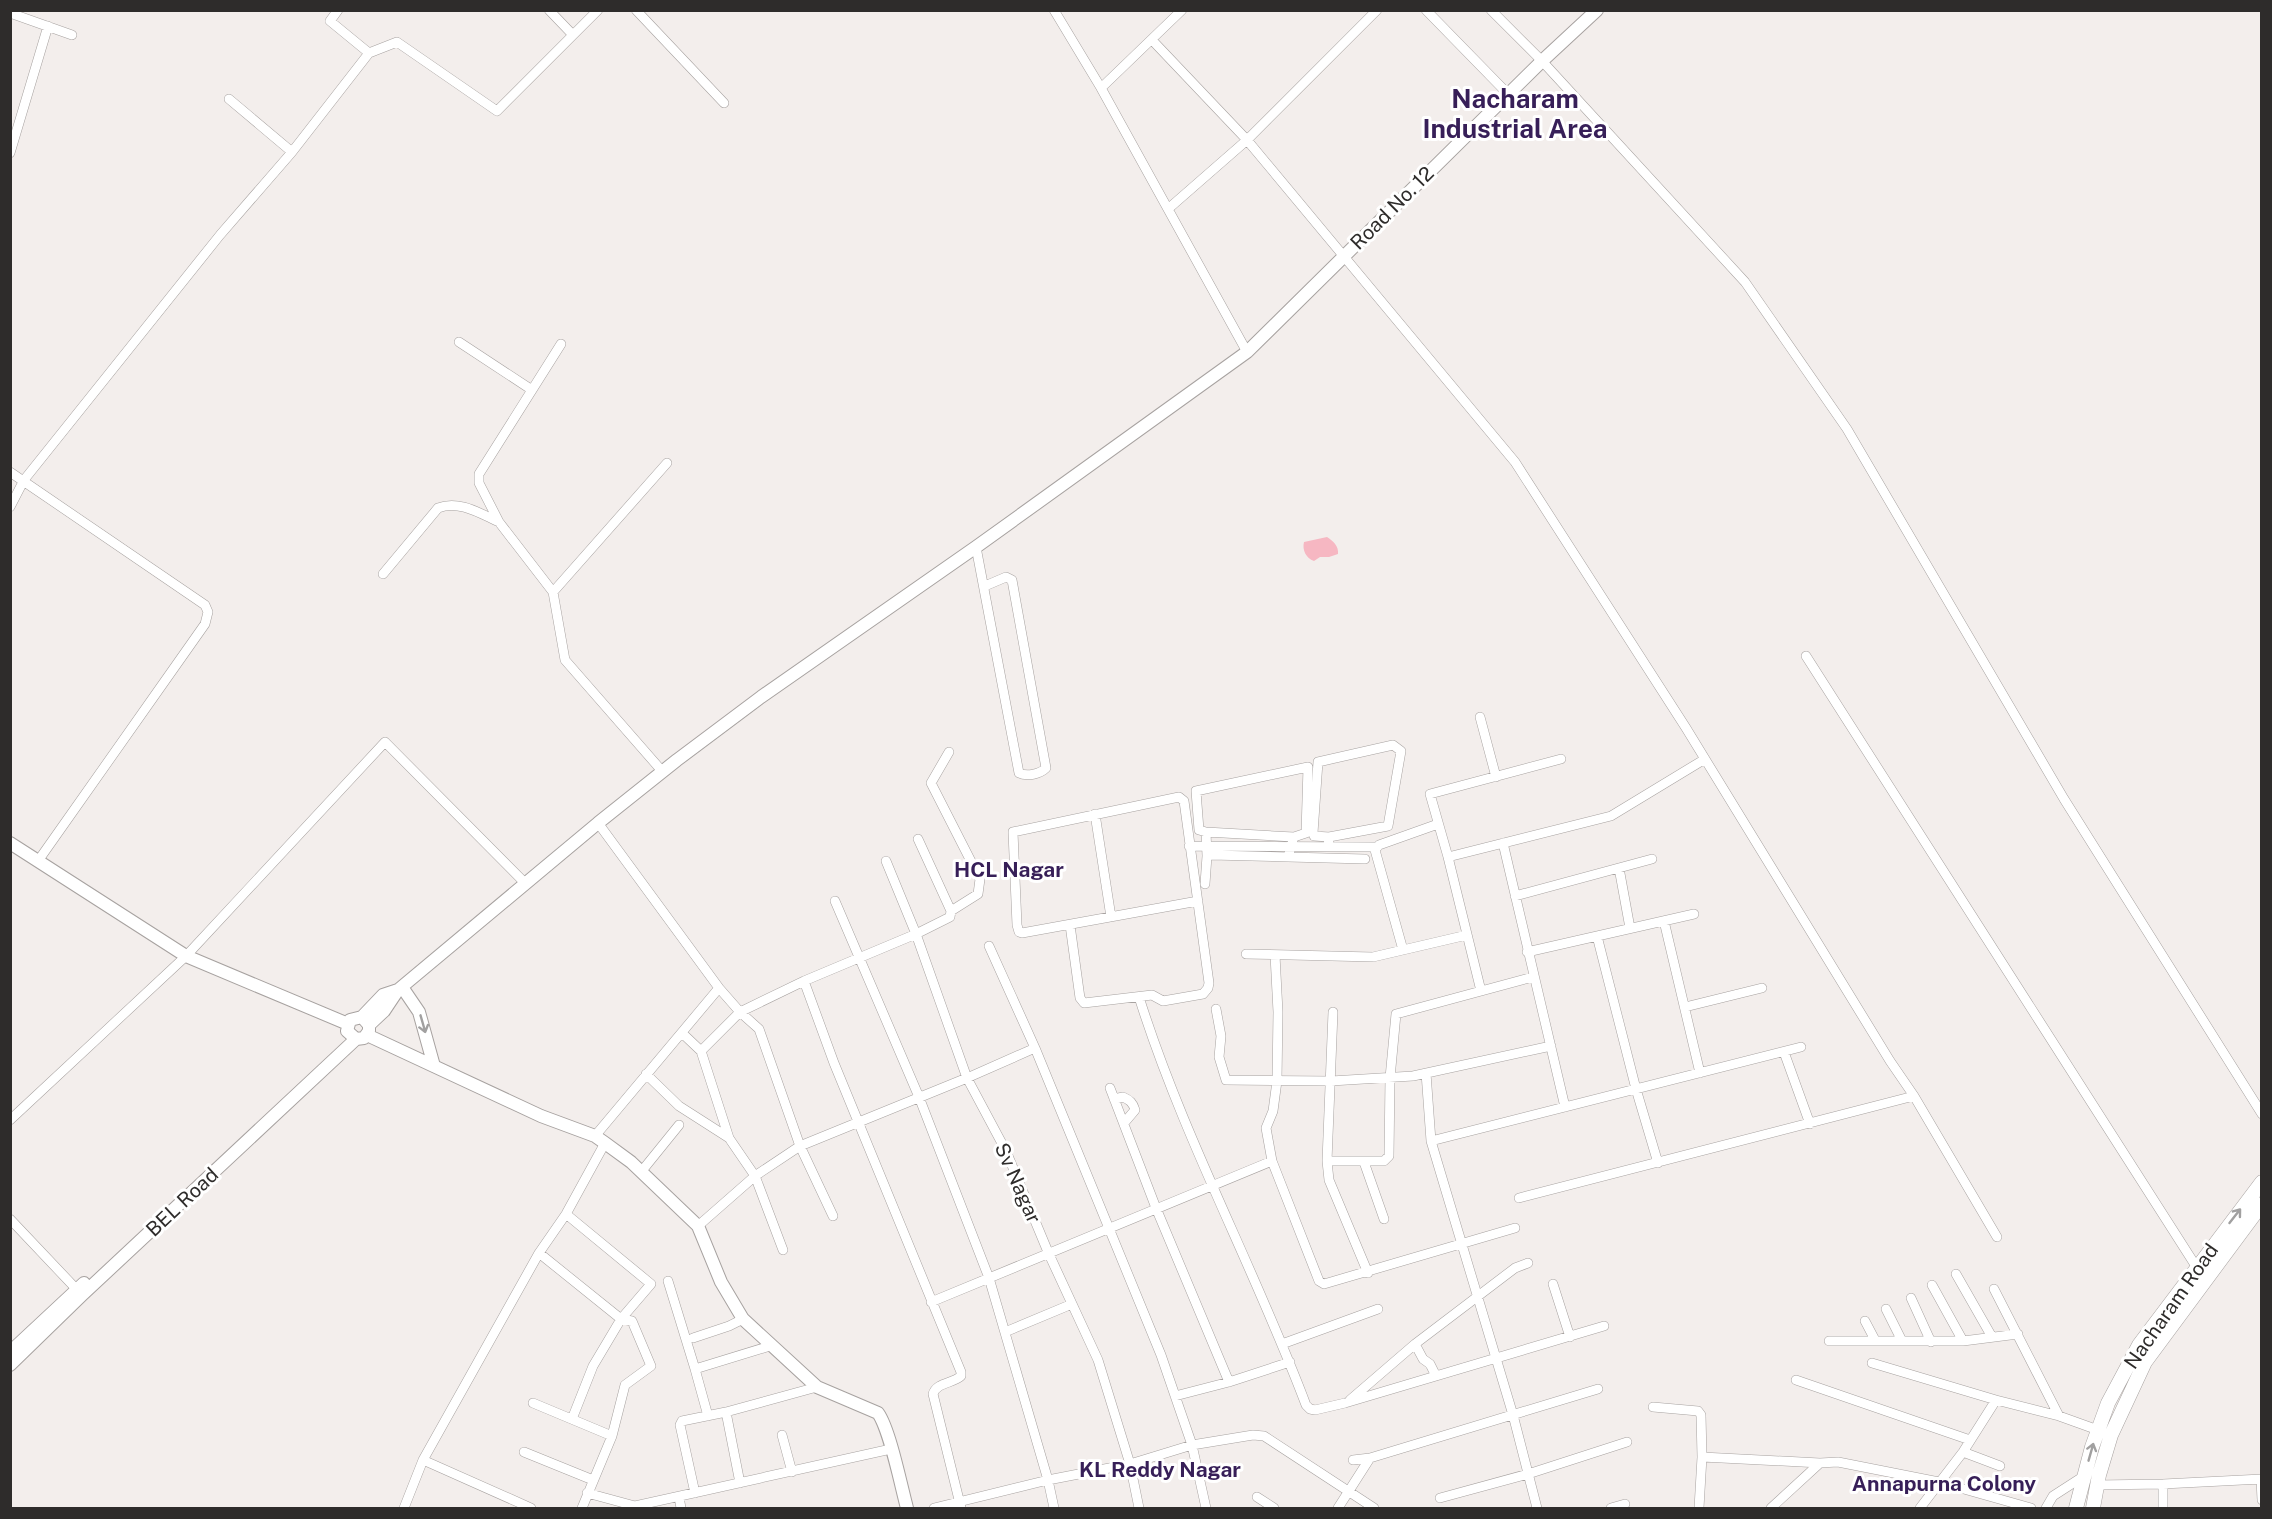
<svg xmlns="http://www.w3.org/2000/svg" width="2272" height="1519" font-family="'Public Sans',sans-serif">
  <style>
    .water { fill: #f6b7c2 }
    .lines { fill: none; stroke-linecap: round; stroke-linejoin: round }
    .minor-casing { stroke: #a7a2a0; stroke-width: 10 }
    .tertiary-casing { stroke: #a7a2a0; stroke-width: 14 }
    .secondary-casing { stroke: #a7a2a0; stroke-width: 15 }
    .minor { stroke: #fff; stroke-width: 9 }
    .tertiary { stroke: #fff; stroke-width: 12 }
    .secondary { stroke: #fff; stroke-width: 14 }
    .oneway { stroke: #a1a0a0 }
    .labels { text-anchor: middle; dominant-baseline: central; stroke-width: 6; stroke-linejoin: round; paint-order: stroke }
    .street-label { font-size: 20px; fill: #2e2c2b; stroke: #fff }
    .neighbourhood-label { font-size: 21px; font-weight: bold; fill: #371f58; stroke: #fff }
    .district-label { font-size: 26px; font-weight: bold; fill: #371f58; stroke: #fff }
  </style>
  <rect width="100%" height="100%" fill="#f3eeec"/>
  <path class="water" d="M1327,537C1333,541 1339,546 1338,554L1329,557H1320L1314,561C1306,558 1302,550 1304,542Z"/>
  <g class="lines">
    <defs>
      <path id="minor" d="M338,10L330,21L369,53
        M549,10L572,34
        M636,10L724,103
        M1054,10L1101,88L1247,352
        M1426,10L1508,94
        M1491,10L1542,61L1745,282L1847,429L2064,799L2262,1114
        M10,13L72,35
        M1152,40L1247,140L1515,462L1686,728L1890,1061L1914,1096L1997,1237
        M1101,88L1182,10
        M229,99L292,152
        M10,153L48,26
        M1168,209L1247,140L1377,10
        M459,342L532,390
        M561,344L479,474V483L499,522L553,592L565,660L662,771
        M10,472L205,605L208,612L205,624L38,861
        M10,507L24,480L220,235L292,152L369,53L397,42L497,111L598,10
        M976,547L1019,773C1027,777 1040,774 1046,768L1012,580L1006,577L985,586
        M383,574L438,508C459,500 479,513 499,522
        M553,592L667,463
        M1806,656L2199,1271
        M1480,717L1496,777
        M949,752L931,783L980,879L978,894L951,911
        M1095,814L1111,917
        M1206,832L1199,830L1196,791L1308,767L1306,833L1294,837
        M1503,843L1565,1107
        M1189,846L1377,847
        M1328,847L1329,837L1388,826L1401,751L1393,745L1318,762L1313,833L1314,836L1329,837
        M1288,857L1365,859
        M1448,857L1611,816L1705,759
        M886,861L916,934L967,1078L1006,1151L1048,1252L1098,1360L1130,1464L1139,1508
        M1619,868L1630,928
        M1205,884L1207,856L1211,855L1288,857L1294,837L1206,832L1207,856
        M1515,896L1652,859
        M835,901L919,1097L989,1278L1048,1480L1054,1508
        M1664,921L1700,1073
        M1070,925L1080,998L1084,1003L1152,995L1163,1001L1203,994L1208,988L1209,983L1184,801L1179,797L1013,832L1017,925L1019,932L1022,933L1198,901
        M1597,936L1636,1089L1658,1163
        M989,946L1035,1048L1161,1355L1192,1445L1206,1508
        M1403,950L1375,850L1379,845L1438,824
        M1527,952L1694,914
        M1246,954L1373,957L1467,935
        M1275,955L1278,1012L1277,1081L1273,1111L1266,1128L1272,1161L1319,1281L1324,1284L1515,1228
        M804,981L834,1063L961,1372V1376C952,1384 937,1382 933,1394L961,1508
        M719,988L740,1012L759,1029L800,1146L833,1216
        M1481,991L1448,857L1430,794L1561,759
        M1139,997C1183,1137 1254,1267 1306,1405L1310,1409L1315,1410L1345,1403L1604,1326
        M1685,1007L1762,988
        M1216,1009L1221,1036L1219,1057L1226,1080L1331,1081L1413,1076L1551,1046
        M1333,1012L1327,1161L1329,1180L1368,1273
        M682,1033L701,1051
        M1784,1052L1810,1124
        M1426,1073L1431,1141L1513,1415L1537,1508
        M646,1074L679,1106L729,1138
        M1110,1088L1156,1208L1229,1382
        M1114,1099L1123,1097C1130,1100 1133,1103 1135,1110L1124,1123
        M10,1120L186,956L385,742L525,883
        M595,1136L719,988L598,823
        M1431,1141L1801,1047
        M1327,1161H1384L1389,1156L1390,1078L1396,1014L1533,977
        M1364,1162L1384,1219
        M641,1172L679,1125
        M1519,1198L1914,1096
        M566,1214L651,1284L621,1319L593,1366L572,1419
        M10,1219L81,1294
        M698,1226L755,1176L800,1146L967,1078L1035,1048
        M783,1250L755,1176L729,1138L701,1051L740,1012L804,981L916,934L950,917L951,911L918,839
        M539,1253L621,1319L632,1321L651,1366L625,1385L612,1436L582,1508
        M1956,1274L1992,1337
        M668,1281L695,1369L770,1346
        M1553,1284L1570,1337
        M1932,1285L1963,1341
        M1994,1289L2059,1416
        M1911,1298L1931,1342
        M931,1302L1272,1161
        M1886,1309L1902,1341
        M1865,1321L1875,1340
        M1005,1332L1072,1304
        M693,1338L729,1326L743,1319
        M1829,1341H1963L2018,1334
        M1282,1344L1378,1309
        M1415,1344L1423,1359L1430,1364L1436,1376
        M1872,1363L1996,1400L2059,1416L2098,1430
        M695,1369L708,1416
        M1796,1380L1970,1440
        M1175,1396L1229,1382L1290,1362
        M1350,1400L1415,1344L1515,1268L1528,1263
        M533,1403L612,1436
        M1653,1407L1698,1411L1701,1415L1702,1457L1699,1508
        M726,1412L740,1483
        M782,1435L792,1472
        M524,1452L593,1480
        M1963,1452L2000,1466
        M1702,1457L1820,1463
        M423,1460L531,1508
        M1353,1460L1370,1458L1598,1389
        M2261,1479L2262,1500
        M2163,1484V1508
        M2097,1485L2163,1484L2262,1479
        M587,1493L635,1506L891,1449
        M695,1493L680,1425L682,1421L726,1412L817,1387
        M679,1497L681,1508
        M1257,1497L1274,1508
        M1440,1498L1528,1474L1627,1442
        M404,1508L423,1460L539,1253L566,1214L605,1143
        M934,1508L1048,1480L1130,1464L1192,1445L1253,1435L1264,1436L1374,1508
        M1338,1508L1370,1458
        M1611,1508L1625,1504
        M1771,1508L1820,1463L1838,1462L1939,1482L2031,1508
        M1920,1508L1963,1452L1996,1400
        M2046,1508L2053,1496L2084,1476"/>
      <path id="tertiary" d="M10,843L186,956L348,1024
        M402,987L419,1012L434,1066
        M362,1017L369,1025V1031L364,1038L356,1039L347,1031L350,1020L362,1017L383,995L398,990
        M369,1025L384,1011L398,990L598,823L677,760L761,697L976,547L1247,352L1542,61L1597,10
        M367,1035L541,1116L595,1136L605,1143L631,1162L698,1226L721,1282L743,1319L817,1387L878,1413C890,1430 901,1486 907,1508
        M10,1352L84,1283
        M10,1365L82,1295L356,1039"/>
      <path id="secondary" d="M2076,1508L2092,1447L2108,1403L2139,1345L2262,1182
        M2093,1508L2099,1475L2111,1435L2145,1362L2262,1204"/>
    </defs>
    <use href="#minor" class="minor-casing"/>
    <use href="#tertiary" class="tertiary-casing"/>
    <use href="#secondary" class="secondary-casing"/>
    <use href="#minor" class="minor"/>
    <use href="#tertiary" class="tertiary"/>
    <use href="#secondary" class="secondary"/>
  </g>
  <defs><path id="oneway-shaft" d="M-6 0H5M1.5-3L5.5 0L1.5 3" fill="none" stroke-width="1.6" stroke-linecap="round" stroke-linejoin="round" transform="scale(1.5)"/></defs>
  <g class="oneway">
    <use href="#oneway-shaft" transform="translate(423 1024) rotate(74)"/>
    <use href="#oneway-shaft" transform="translate(2235 1216) rotate(-52)"/>
    <use href="#oneway-shaft" transform="translate(2091 1452) rotate(-74)"/>
  </g>
  <g class="labels">
    <g class="street-label">
      <text transform="translate(1392 208) rotate(-45)">Road No. 12</text>
      <text transform="translate(1018 1183) rotate(66)">Sv Nagar</text>
      <text transform="translate(182 1202) rotate(-43)">BEL Road</text>
      <text transform="translate(2171 1306) rotate(-55)">Nacharam Road</text>
    </g>
    <g class="neighbourhood-label">
      <text x="1009" y="869">HCL Nagar</text>
      <text x="1160" y="1469">KL Reddy Nagar</text>
      <text x="1944" y="1483">Annapurna Colony</text>
    </g>
    <g class="district-label">
      <text x="1515" y="98">Nacharam<tspan x="1515" dy="30">Industrial Area</tspan></text>
    </g>
  </g>
  <rect width="2272" height="1519" fill="none" stroke="#2e2c2b" stroke-width="24"/>
</svg>
